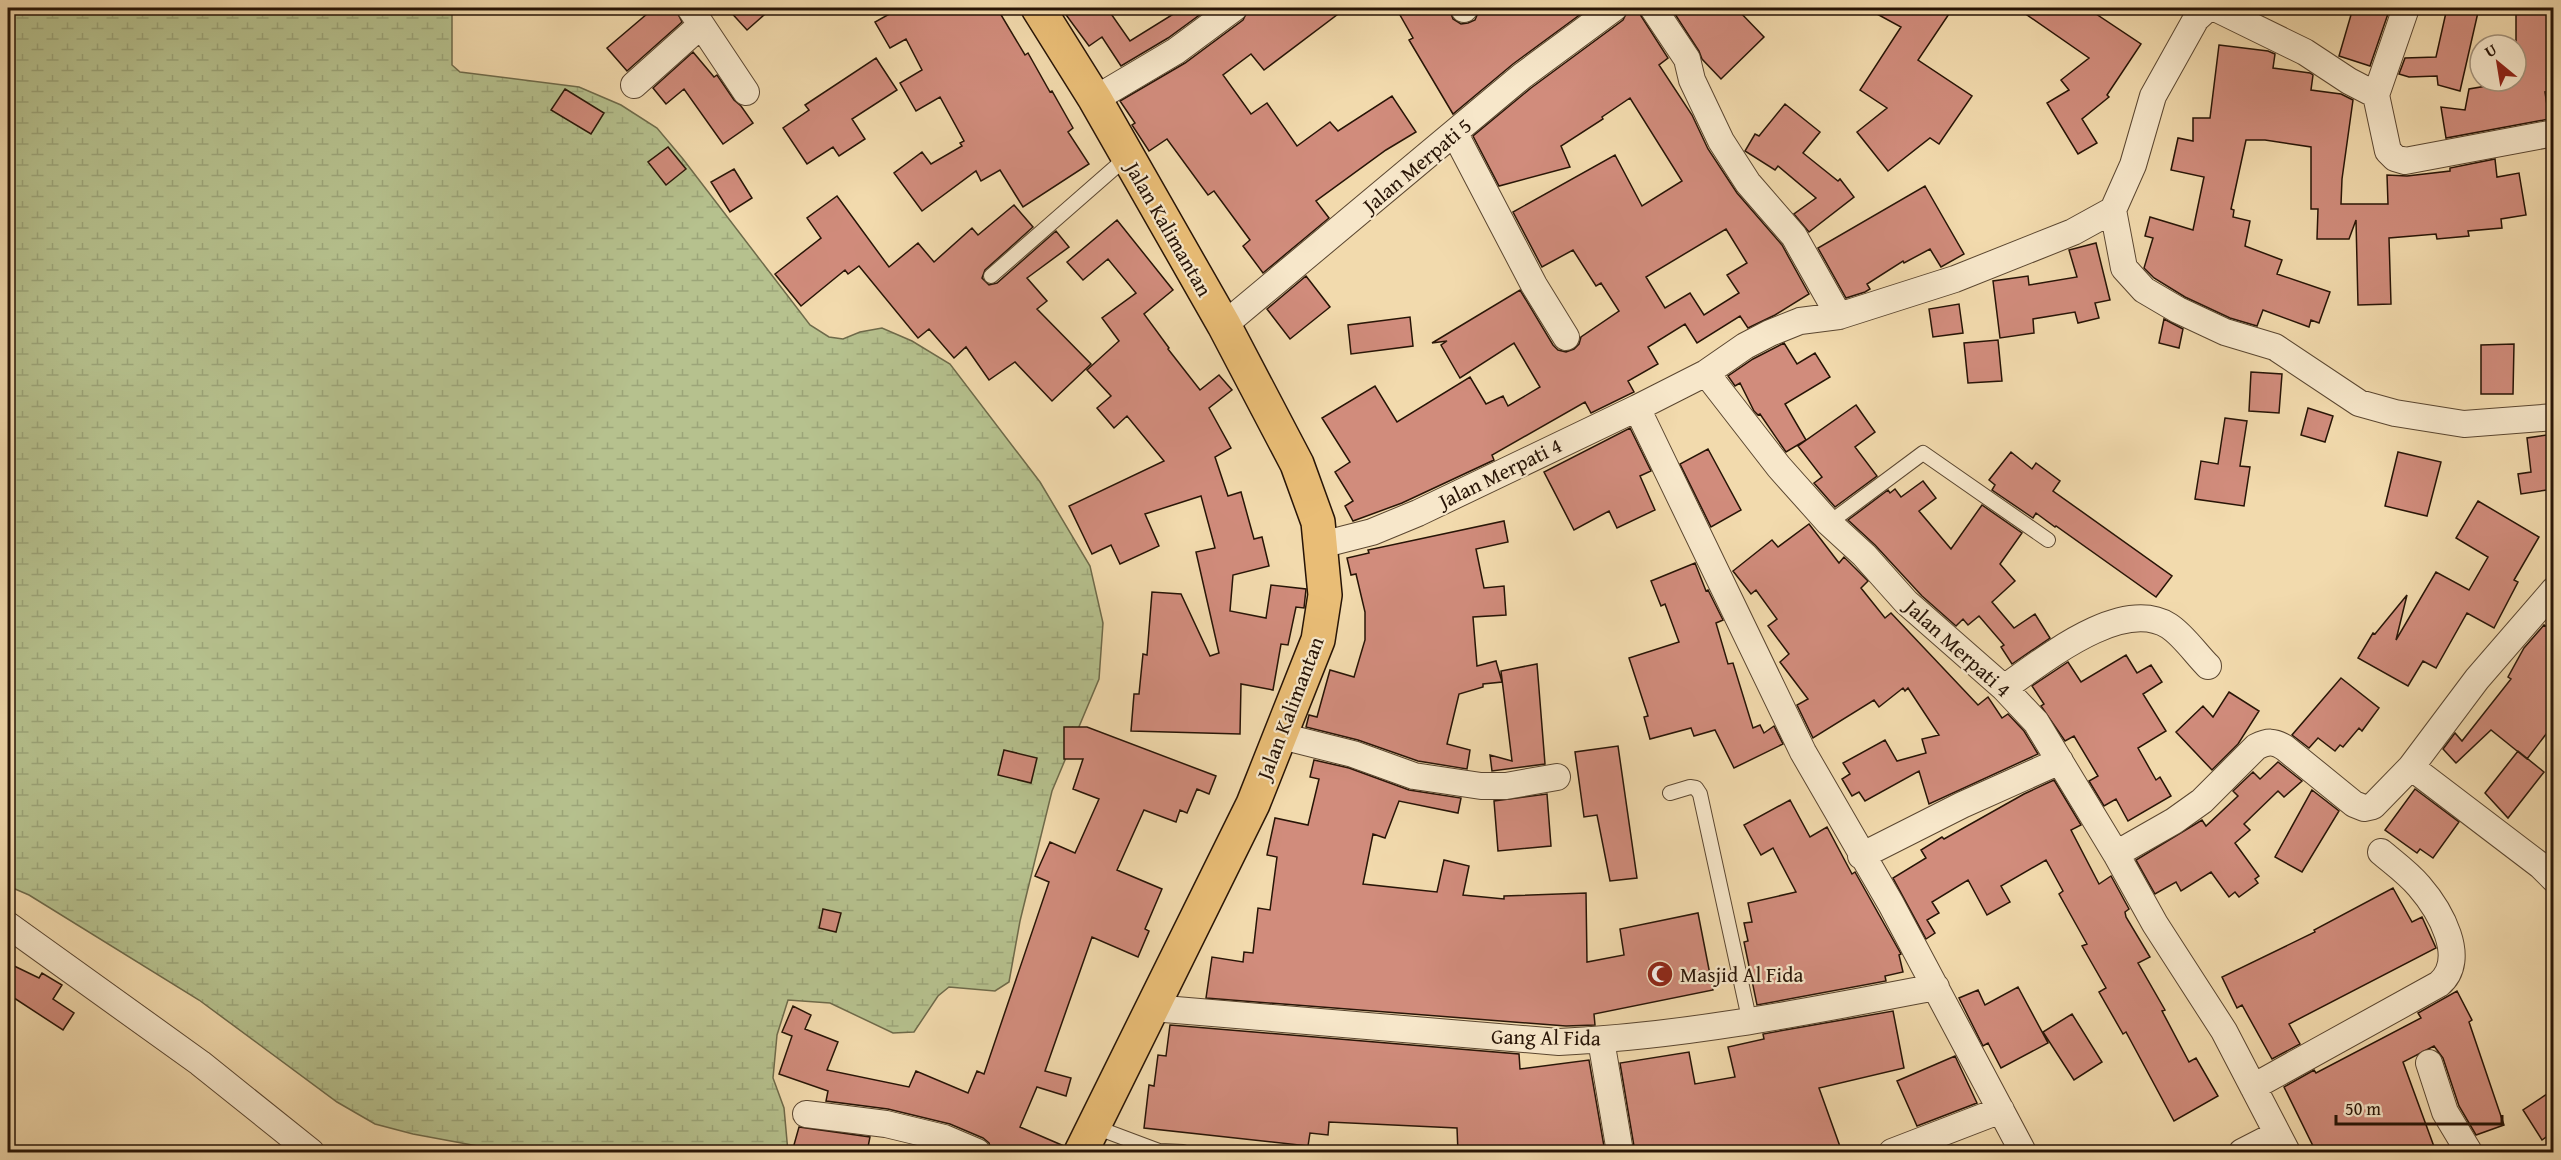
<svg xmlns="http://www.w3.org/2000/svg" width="2561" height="1160" font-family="'Gentium Book Plus',serif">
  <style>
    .wetland { fill: url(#wetland-marsh); stroke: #6e6a4a; stroke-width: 1.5 }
    .building { fill: #d18c7c; stroke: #271406; stroke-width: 1.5; fill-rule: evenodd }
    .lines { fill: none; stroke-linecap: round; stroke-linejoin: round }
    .service-casing { stroke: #5a4630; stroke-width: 16 }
    .minor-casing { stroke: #5a4630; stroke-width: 28 }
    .primary-casing { stroke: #271406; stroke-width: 36 }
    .service { stroke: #f7e7ca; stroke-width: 14 }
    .minor { stroke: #f7e7ca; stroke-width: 26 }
    .primary { stroke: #e9bd76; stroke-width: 33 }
    .labels { text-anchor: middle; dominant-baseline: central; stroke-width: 4.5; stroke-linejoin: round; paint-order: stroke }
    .street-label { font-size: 21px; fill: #271406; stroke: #f7e7ca }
    .poi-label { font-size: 21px; fill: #271406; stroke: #f7e7ca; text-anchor: start }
  </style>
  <defs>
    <pattern id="wetland-marsh" width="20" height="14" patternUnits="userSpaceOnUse" patternTransform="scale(1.5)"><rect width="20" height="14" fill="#b6c18e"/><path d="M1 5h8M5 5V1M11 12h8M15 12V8" fill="none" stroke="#9ca579"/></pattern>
  </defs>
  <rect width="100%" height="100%" fill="#f2daad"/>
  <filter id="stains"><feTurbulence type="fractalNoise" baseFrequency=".00333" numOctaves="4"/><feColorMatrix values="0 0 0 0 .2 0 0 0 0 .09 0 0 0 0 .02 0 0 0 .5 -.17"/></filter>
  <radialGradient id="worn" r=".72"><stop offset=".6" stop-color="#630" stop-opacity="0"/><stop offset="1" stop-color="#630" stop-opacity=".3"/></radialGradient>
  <path class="wetland" d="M11,8H452V65L460,72L579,87L621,105L657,128L683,159L810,325L829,337L843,339L860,332L882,328L912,341L950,364L1040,482L1090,566L1103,623L1099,679L1052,791L1020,921L1009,982L995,991L949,987L938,996L914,1032L893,1033L830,1003L788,1000L777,1035L773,1078L784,1108L788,1152H510L413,1134L375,1124L337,1102L199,1000L29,895L8,886V29Z"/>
  <path class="building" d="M654,8H675L682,22L627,71L607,48Z
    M727,8H772L747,30Z
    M900,8H997L1025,55L1028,53L1050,92L1052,91L1073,128L1068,132L1089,164L1023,207L1000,170L981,181L976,171L922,211L894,173L922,152L931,164L962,146L960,143L964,141L940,97L916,111L900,83L922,70L906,39L890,48L875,22Z
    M1061,8H1107L1130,41L1183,8H1209L1168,38L1121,66L1102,37L1089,46Z
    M1249,8H1346L1264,70L1251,54L1223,75L1251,114L1267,103L1297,146L1330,122L1338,131L1392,96L1416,132L1386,150L1316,201L1329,218L1263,273L1243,246L1250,240L1214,191L1208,195L1167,139L1149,151L1132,125L1135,123L1120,101L1185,63L1243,20Z
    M1396,8H1449L1453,19L1461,24L1468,23L1475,20L1480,8H1589L1513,64L1453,114L1409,40L1413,38Z
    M1629,8H1638L1641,16L1668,58L1659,65L1692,115L1708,149L1737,193L1782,245L1809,294L1775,315L1748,328L1740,316L1697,343L1685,324L1648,347L1658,364L1628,381L1634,392L1591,413L1585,402L1492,455L1494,460L1402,503L1353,521L1345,506L1353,501L1335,472L1350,462L1322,418L1375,386L1397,422L1470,377L1486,404L1503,396L1508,406L1540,387L1514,343L1460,378L1441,345L1447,341L1432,343L1520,290L1553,345L1558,350L1566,352L1574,349L1579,344L1581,337L1619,311L1601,283L1596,286L1573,250L1542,267L1513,212L1615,155L1642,206L1682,181L1630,98L1602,117L1603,119L1561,146L1570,167L1499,186L1473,136L1531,88L1623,20ZM1726,229L1747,263L1727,275L1739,293L1704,315L1690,293L1665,308L1646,277Z
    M1671,8H1736L1764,37L1721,79L1702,59L1699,51Z
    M1866,8H1953L1918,60L1972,96L1939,144L1930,138L1888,171L1857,132L1887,108L1860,90L1901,27Z
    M2017,8H2087L2141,44L2107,95L2109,97L2082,119L2097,143L2078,154L2047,103L2069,90L2061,80L2089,58Z
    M2353,8H2390L2370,66L2339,56Z
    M2447,8H2479L2460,91L2438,85L2437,76L2409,77L2399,74L2405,58L2436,57Z
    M2516,8H2553V91L2545,92L2549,119L2446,138L2441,107L2465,110L2469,89L2516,81Z
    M2219,45L2268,51L2275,54L2273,68L2310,73L2313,75L2311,90L2341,94L2353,100L2342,179L2341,204H2388L2387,175L2407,176L2450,171V168L2495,159L2497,177L2519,173L2526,215L2501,219L2502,228L2468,231L2469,236L2437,239L2436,234L2389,238L2391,304L2358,305L2356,220L2349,239H2317L2318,209H2311V147L2265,140H2246L2231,209L2234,210L2233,217L2250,221L2245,246L2282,260L2277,274L2330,292L2319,323L2311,320L2309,327L2263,310L2257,326L2230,318L2185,297L2154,278L2144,268L2153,238L2145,236L2150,217L2193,230L2204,177L2171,170L2178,138L2193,141V118H2210Z
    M693,52L714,77L717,75L734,100L741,106L753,123L723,144L684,89L666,104L653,88Z
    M876,58L897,90L852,119L865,139L839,156L833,147L807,164L783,128L809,110L805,105Z
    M565,89L604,113L591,134L551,110Z
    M1785,104L1820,132L1803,153L1838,181L1840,179L1854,197L1809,232L1794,214L1816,198L1778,166L1775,170L1745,151L1755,134L1759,136Z
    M668,147L686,169L666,185L648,162Z
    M734,169L752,198L730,212L711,182Z
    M1925,186L1964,254L1941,267L1930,249L1904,263L1903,261L1867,284L1870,289L1865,292L1846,298L1818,248Z
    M837,196L889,267L918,243L934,262L972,228L978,235L1014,205L1033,227L985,270L982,278L989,285L997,283L1056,231L1069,247L1027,278L1047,301L1037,309L1091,364L1052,401L1015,362L989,380L966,347L954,358L929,329L918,338L859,266L848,274L845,270L801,306L775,274L821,238L807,218Z
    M1117,220L1173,290L1144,314L1169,348L1168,349L1200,390L1219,375L1232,390L1209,408L1231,448L1215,457L1228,496L1241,492L1254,539L1262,537L1269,566L1233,575L1230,611L1266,618L1271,585L1306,589L1304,608L1296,607L1288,645L1281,644L1273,690L1241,684L1240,734L1131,731L1134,694H1139L1143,654L1147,655L1152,592L1181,594L1210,656L1219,653L1196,552L1215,548L1201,496L1145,514L1159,546L1120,564L1111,545L1092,554L1069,506L1164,461L1127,416L1114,428L1097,408L1111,396L1087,370L1119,341L1102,318L1136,293L1108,259L1083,280L1067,262Z
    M2096,243L2110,300L2095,303L2099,318L2078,323L2075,312L2033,319L2034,333L2000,338L1993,281L2028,276L2029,285L2077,277L2069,250Z
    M1306,276L1330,307L1290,339L1267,309Z
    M1959,304L1963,333L1933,337L1929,309Z
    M1410,317L1413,346L1351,354L1348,325Z
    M2164,319L2183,329L2179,348L2159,343Z
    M1998,340L2002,381L1968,383L1964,343Z
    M1784,343L1797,364L1815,353L1830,377L1785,404L1806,440L1786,452L1760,414L1758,415L1754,411L1740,383L1735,386L1728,376L1753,359Z
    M2514,344L2513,394H2481V345Z
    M2251,372L2282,374L2279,413L2249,411Z
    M1856,405L1875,432L1855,447L1877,476L1835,507L1814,483L1822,477L1798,446Z
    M2308,408L2333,416L2325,442L2301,435Z
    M2225,418L2247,421L2240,466L2250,467L2244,506L2195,499L2201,461L2218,464Z
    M1630,428L1651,471L1640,476L1655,510L1617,528L1609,511L1574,530L1544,472Z
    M2553,434V489L2521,494L2518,474L2531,472L2527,438Z
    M1708,449L1741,510L1711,527L1680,464Z
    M2011,452L2032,469L2036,463L2060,481L2053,491L2172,576L2156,597L2056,526L2055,527L2036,513L2033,518L1992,490L1995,485L1989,480Z
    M2398,452L2441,462L2427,516L2385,506Z
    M1923,481L1936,498L1919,511L1951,549L1982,505L2022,533L2000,564L2015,581L1992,602L2014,628L2035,614L2050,638L2012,664L2001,647L2004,645L1979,616L1968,625L1963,619L1956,626L1922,596L1875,545L1848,520L1888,490L1890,493L1895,489L1901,497Z
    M2478,501L2539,537L2514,580L2518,582L2494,628L2467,613L2436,668L2423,661L2408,686L2358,658L2373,633L2375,634L2407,595L2396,640L2436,572L2469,590L2488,557L2456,538Z
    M1504,521L1508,542L1476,549L1484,588L1504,586L1506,615L1473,617L1477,666L1496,661L1502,682L1483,684V687L1459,694L1447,744L1470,750L1467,769L1418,761L1358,740L1306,727L1309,715L1317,717L1330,670L1354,677L1365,640V612L1356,574L1351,575L1347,558L1369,553L1368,550Z
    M1809,524L1839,563L1844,557L1868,581L1861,588L1885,618L1891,613L1978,705L1988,697L2002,718L2008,714L2024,731L2038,754L1929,804L1919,771L1865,801L1859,792L1852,796L1842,779L1850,774L1843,763L1885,740L1897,761L1926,753L1922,739L1939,735L1908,688L1905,691L1903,688L1879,707L1874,700L1813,738L1797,705L1808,699L1780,662L1789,654L1768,626L1777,619L1756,590L1751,594L1733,571L1772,540L1778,547Z
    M1695,563L1706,591L1708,590L1723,620L1716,623L1728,664L1733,663L1753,728L1760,725L1764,733L1774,726L1783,744L1734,768L1715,730L1694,736L1691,728L1650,739L1644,717L1648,716L1629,658L1679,642L1665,604L1661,606L1651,581Z
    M2544,625L2553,630V725L2527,759L2491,730L2456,763L2443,749L2455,733L2462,741L2511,679L2508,677L2524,648Z
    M2126,655L2137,673L2151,665L2162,682L2143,694L2166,731L2138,748L2156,780L2160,777L2171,796L2128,821L2116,799L2104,806L2089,781L2098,776L2074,736L2065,741L2041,706L2044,704L2032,686L2068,662L2081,682Z
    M1537,664L1545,764L1492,771L1490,755L1512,761L1501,671Z
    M2341,678L2379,708L2362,731L2359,728L2343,747L2340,745L2335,751L2318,738L2309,748L2292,735Z
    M2229,692L2259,711L2238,744L2212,770L2176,732L2203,706L2213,717Z
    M1064,727H1087L1216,776L1209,794L1197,789L1187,813L1180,810L1176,822L1144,810L1117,870L1162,889L1145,929L1149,931L1138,957L1092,937L1045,1071L1071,1078L1066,1096L1037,1087L1020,1127L1064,1146L1062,1152H992L989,1143L983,1138L950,1124L888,1109L826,1101L828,1091L779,1074L792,1036L782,1032L793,1006L811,1015L805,1029L838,1042L827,1070L909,1087L916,1071L968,1093L977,1071L984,1074L1049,882L1035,876L1050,842L1075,853L1099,799L1073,789L1083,759H1064Z
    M1618,746L1637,878L1610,881L1597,815L1584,817L1575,752Z
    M1004,750L1037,758L1031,783L998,775Z
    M2518,751L2544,772L2508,818L2485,793Z
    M1314,760L1349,768L1409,790L1461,798L1458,813L1399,801L1385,838L1373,834L1363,884L1437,892L1444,860L1469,866L1463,895L1504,899V896L1586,893L1587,962L1624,955L1620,929L1698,913L1713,990L1594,1014L1595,1025L1566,1026L1206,998L1212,957L1243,962L1244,952L1253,953L1258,908L1270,910L1277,857L1267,855L1275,818L1308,825L1319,779L1310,777Z
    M2278,762L2302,781L2284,797L2278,791L2244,824L2250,830L2235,843L2259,876L2255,879L2258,883L2239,897L2235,892L2229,897L2211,872L2181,891L2176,882L2155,894L2136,860L2202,820L2206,826L2238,796L2233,791L2253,772L2260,779Z
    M2054,780L2081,825L2071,830L2099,884L2111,876L2129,909L2125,912L2126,917L2150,957L2138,963L2165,1010L2162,1011L2189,1062L2196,1058L2218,1096L2174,1121L2126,1032L2123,1034L2099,992L2106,988L2082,946L2087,944L2059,894L2063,891L2046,860L2001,886L2010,902L1987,915L1968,880L1932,902L1939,913L1927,920L1935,933L1926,939L1893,878L1926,858L1921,850L1942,837L1944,839L2024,794Z
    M2415,789L2459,822L2433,858L2420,849L2417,853L2385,830Z
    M2312,790L2339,811L2302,872L2275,857Z
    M1547,794L1551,846L1498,851L1494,801Z
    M1790,800L1810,837L1827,827L1852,874L1855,872L1901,954L1899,955L1903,972L1885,976L1886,981L1757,1005L1744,942L1748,941L1744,923L1752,922L1748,903L1796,892L1773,848L1761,855L1744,825Z
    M2393,888L2412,922L2422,917L2436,948L2289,1024L2300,1044L2272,1059L2242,1005L2237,1008L2222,977L2315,932L2314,930Z
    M823,909L841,913L836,932L819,928Z
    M8,963L39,978L42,973L62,985L53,999L74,1013L63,1030L8,994Z
    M2018,987L2048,1043L2001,1068L1988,1043L1983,1046L1959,998L1978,990L1985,1005Z
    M2457,991L2472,1020L2469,1022L2504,1125L2476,1135L2459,1106L2443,1058L2434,1046L2403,1062L2436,1152H2316L2284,1087L2314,1070L2316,1073L2421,1018L2418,1013Z
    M1893,1011L1904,1068L1819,1088L1842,1152H1673V1149L1635,1152L1620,1063L1689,1052L1695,1084L1735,1077L1728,1047L1764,1039L1763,1034Z
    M2072,1014L2102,1062L2074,1080L2043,1032Z
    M1170,1025L1519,1054L1520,1069L1589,1060L1605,1152H1458L1457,1128L1329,1122L1328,1135L1310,1133L1308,1146L1144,1128L1149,1085L1154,1086L1158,1055L1166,1056Z
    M1955,1056L1977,1103L1917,1126L1897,1081Z
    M2553,1090V1132L2542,1140L2523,1110Z
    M799,1127L870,1137L867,1152H792Z"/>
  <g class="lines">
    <defs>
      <path id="service" d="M991,276L1127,157
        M1829,523L1923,453L2048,540
        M1670,793L1690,787L1696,788L1700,794L1750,1023
        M1095,1127L1159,1151L1183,1152"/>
      <path id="minor" d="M690,8L746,92
        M1653,8L1687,59L1692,80L1721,141L1748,183L1794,236L1839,316
        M2215,8L2305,52L2349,81L2376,95L2406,8
        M1464,9L1465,8
        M634,85L700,26
        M2376,95L2388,151L2395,158L2405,161L2554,133
        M1095,99L1176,51L1234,8
        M1455,134L1534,285L1566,337
        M2113,210L2124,268L2144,290L2178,310L2225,332L2275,347L2359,403L2395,413L2464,424L2554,417
        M1224,325L1522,76L1614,8
        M1706,373L1779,467L1829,523L1864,555L1906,602L2004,688L2036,722L2116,854L2155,924L2224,1031L2287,1152
        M1637,408L1803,752L1891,904L2023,1152
        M1321,545L1372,532L1418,513L1637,408L1706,373L1745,346L1770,333L1800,321L1839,316L1955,279L2073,232L2113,210L2133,165L2153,96L2196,19L2208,8
        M2004,688C2042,662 2121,596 2169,626C2183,635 2196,654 2208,666
        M1281,736L1353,754L1414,776L1481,786H1506L1557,777
        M2411,767L2541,866L2554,879
        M2116,854L2174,821L2202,801L2256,747C2268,741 2274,741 2285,748L2354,804L2364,808L2373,806L2411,767L2477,679L2554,590
        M1861,856L1962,805L2060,761
        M8,925L200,1063L311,1152
        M1152,1008L1559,1042C1687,1036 1811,1011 1936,987
        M1601,1040L1620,1152
        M2429,1063L2445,1112L2469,1152
        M2253,1087L2439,984C2469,959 2439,909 2419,886C2408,873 2394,863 2381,852
        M806,1114L886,1124L944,1138L977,1152
        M1892,1152L2001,1110
        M2242,1152L2277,1134"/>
      <path id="primary" d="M1038,8L1095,99L1224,325L1297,464L1318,522L1325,595L1318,640L1253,804L1081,1152"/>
    </defs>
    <use href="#service" class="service-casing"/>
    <use href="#minor" class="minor-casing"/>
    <use href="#primary" class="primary-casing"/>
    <use href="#service" class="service"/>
    <use href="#minor" class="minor"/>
    <use href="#primary" class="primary"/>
  </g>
  <defs>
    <symbol id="mosque-disc" viewBox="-11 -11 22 22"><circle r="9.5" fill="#8f2418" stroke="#f7e7ca"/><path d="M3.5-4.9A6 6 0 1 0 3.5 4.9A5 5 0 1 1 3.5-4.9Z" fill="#fff"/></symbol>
  </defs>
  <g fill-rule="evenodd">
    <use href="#mosque-disc" x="1645" y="959" width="30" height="30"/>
  </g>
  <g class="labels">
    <g class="street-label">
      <text transform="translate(1417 165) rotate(-40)">Jalan Merpati 5</text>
      <text transform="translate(1169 229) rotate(60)">Jalan Kalimantan</text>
      <text transform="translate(1500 473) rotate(-26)">Jalan Merpati 4</text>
      <text transform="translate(1958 648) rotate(42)">Jalan Merpati 4</text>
      <text transform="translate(1290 708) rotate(-69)">Jalan Kalimantan</text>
      <text transform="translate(1546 1037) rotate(1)">Gang Al Fida</text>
    </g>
    <g class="poi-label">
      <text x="1680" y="974">Masjid Al Fida</text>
    </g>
  </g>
  <rect width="2561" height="1160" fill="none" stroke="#f2daad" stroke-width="30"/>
  <rect x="9" y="9" width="2543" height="1142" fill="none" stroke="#271406" stroke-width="3"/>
  <rect x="15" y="15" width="2531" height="1130" fill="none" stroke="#271406" stroke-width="1.5"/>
  <g transform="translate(2498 63) rotate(330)"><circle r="28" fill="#f7e7ca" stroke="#a4937c" stroke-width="1.5"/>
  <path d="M0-4.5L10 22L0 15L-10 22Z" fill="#8f2418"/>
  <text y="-9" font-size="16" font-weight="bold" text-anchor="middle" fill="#271406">U</text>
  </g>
  <path d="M2336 1115v9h166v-9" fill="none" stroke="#271406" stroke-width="3"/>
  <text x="2345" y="1115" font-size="18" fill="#271406" stroke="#f7e7ca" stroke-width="4.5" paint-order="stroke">50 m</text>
  <rect width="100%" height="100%" filter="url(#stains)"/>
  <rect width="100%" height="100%" fill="url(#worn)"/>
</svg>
